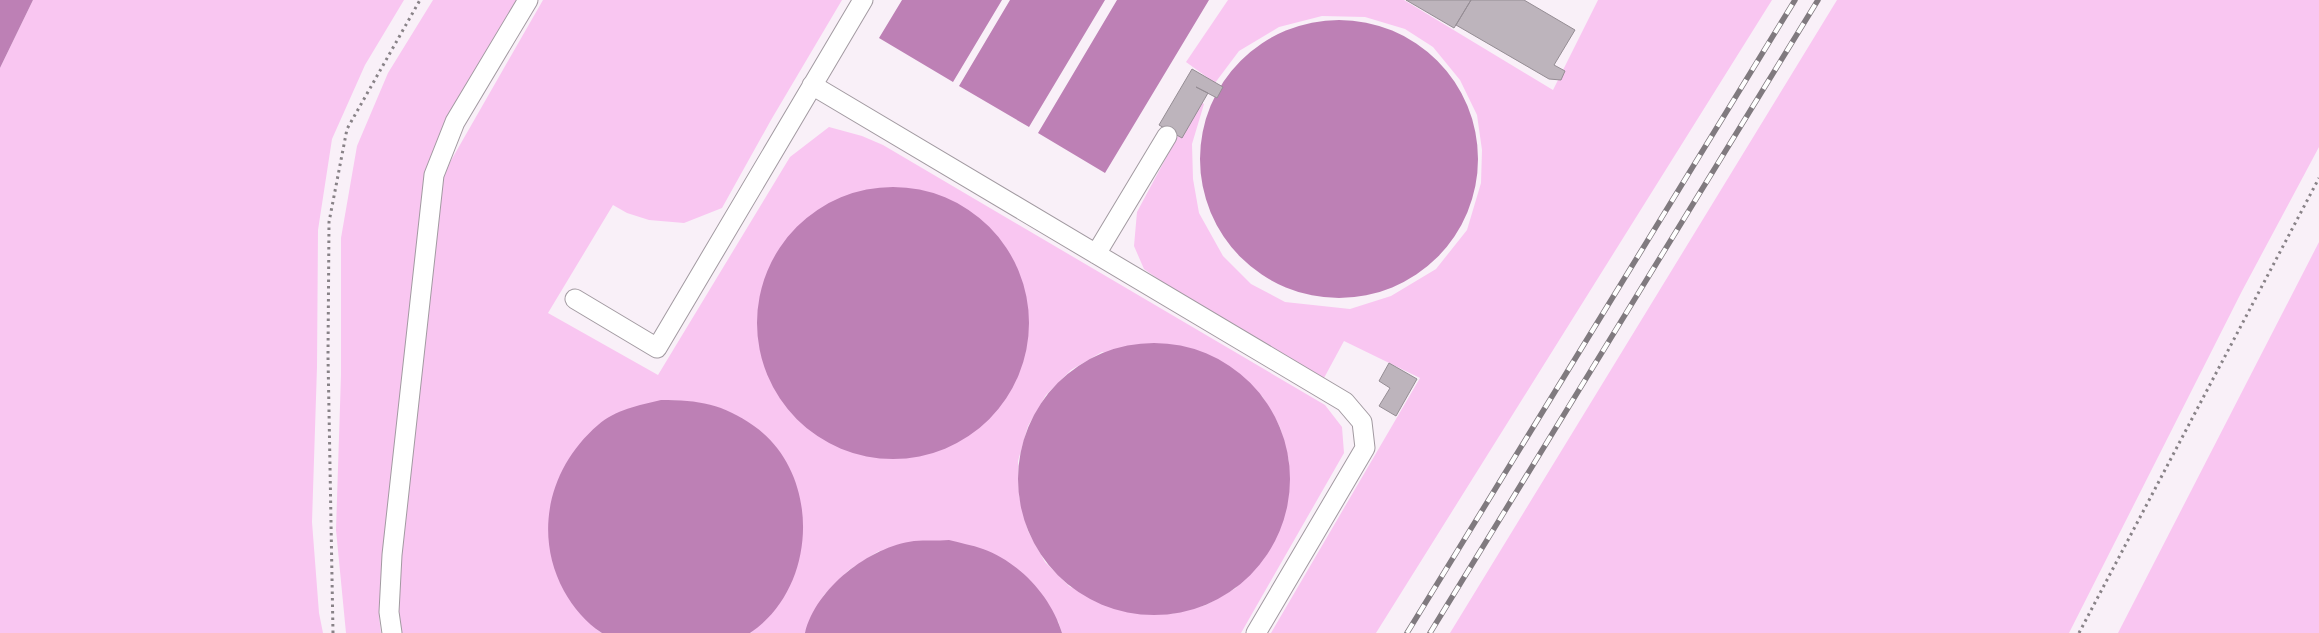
<svg xmlns="http://www.w3.org/2000/svg" width="2319" height="633" font-family="'Public Sans',sans-serif">
  <style>
    .green { fill: #f9c6f1; fill-rule: evenodd }
    .water { fill: #bd80b5 }
    .building { fill: #bdb4bc; stroke: #958d94 }
    .lines { fill: none; stroke-linecap: round; stroke-linejoin: round }
    .lane-casing { stroke: #a29aa1; stroke-width: 21 }
    .path { stroke: #888287; stroke-width: 3; stroke-dasharray: 2.5 4; stroke-linecap: butt }
    .lane { stroke: #fff; stroke-width: 19 }
    .rail-casing { stroke: #807a7f; stroke-width: 5.5 }
    .rail { stroke: #fff; stroke-width: 4; stroke-dasharray: 11; stroke-linecap: butt }
  </style>
  <rect width="100%" height="100%" fill="#f9f0f8"/>
  <path class="green" d="M33,0H404L365,65L332,139L318,230L317,367L312,522L319,613L323,633H0V68Z
    M433,0H519L430,163L420,214L379,616L381,633H346L336,530L341,375V238L357,146L388,73Z
    M543,0H842L771,120L722,208L684,223L649,220L627,213L613,205L548,313L658,375L790,157L829,127L862,136L883,145L1325,405L1342,427L1344,453L1241,633H1062L1058,621L879,551L849,570L824,595L805,633H750L752,632L779,451C740,411 717,401 661,400L596,629L602,633H398L396,608L412,458L434,201L445,171ZM1102,352L1262,396L1280,427L1289,461L1236,588L1206,605L1171,614L1070,587L1045,562L1028,531L1019,496L1018,461L1028,426L1046,395L1071,370Z
    M1228,0H1404L1553,90L1598,0H1772L1376,633H1271L1420,378L1344,341L1324,378L1175,291L1144,269L1134,246L1137,212L1197,100L1204,104L1192,144L1193,179L1199,213L1223,256L1251,284L1285,302L1350,309L1391,296L1436,269L1467,230L1481,183L1482,150L1477,115L1460,80L1433,47L1405,29L1365,17L1322,16L1279,27L1239,51L1215,83L1186,62Z
    M1837,0H2319V147L2242,291L2069,633H1450Z
    M2319,242V633H2118Z"/>
  <path class="water" d="M0,0H33L0,68Z
    M902,0H1002L953,82L879,38Z
    M1010,0H1105L1029,127L959,86Z
    M1117,0H1209L1105,173L1038,133Z
    M1200 159a139 139 0 1 1 278 0a139 139 0 1 1-278 0Z
    M757 323a136 136 0 1 1 272 0a136 136 0 1 1-272 0Z
    M1018 479a136 136 0 1 1 272 0a136 136 0 1 1-272 0Z
    M661,400C699,400 723,404 754,426C822,474 818,588 750,633H602C586,623 573,607 564,591C533,534 549,467 598,425C615,410 639,405 661,400Z
    M949,540C960,543 972,545 983,549C1019,562 1051,596 1062,633H805C816,588 869,547 914,541C926,540 937,541 949,540Z"/>
  <path class="building" d="M1406,0H1471L1454,28Z
    M1471,0H1524L1575,30L1554,65L1565,71L1561,80L1549,79L1456,25Z
    M1192,69L1223,87L1217,98L1196,87L1208,93L1182,138L1159,125Z
    M1389,363L1417,379L1396,416L1379,406L1390,388L1379,381Z"/>
  <g class="lines">
    <defs>
      <path id="lane" d="M812,85L1345,402L1362,422L1365,448L1256,633
        M1096,254L1167,136
        M575,299L657,348L863,0
        M392,633L389,612L392,555L434,175L455,122L528,0"/>
    </defs>
    <use href="#lane" class="lane-casing"/>
    <path class="path" d="M333,633L328,356L329,222L347,129L420,0
      M2079,633L2319,178"/>
    <use href="#lane" class="lane"/>
    <defs>
      <path id="rail" d="M1407,633L1795,0
        M1430,633L1818,0"/>
    </defs>
    <use href="#rail" class="rail-casing"/>
    <use href="#rail" class="rail"/>
  </g>
</svg>
